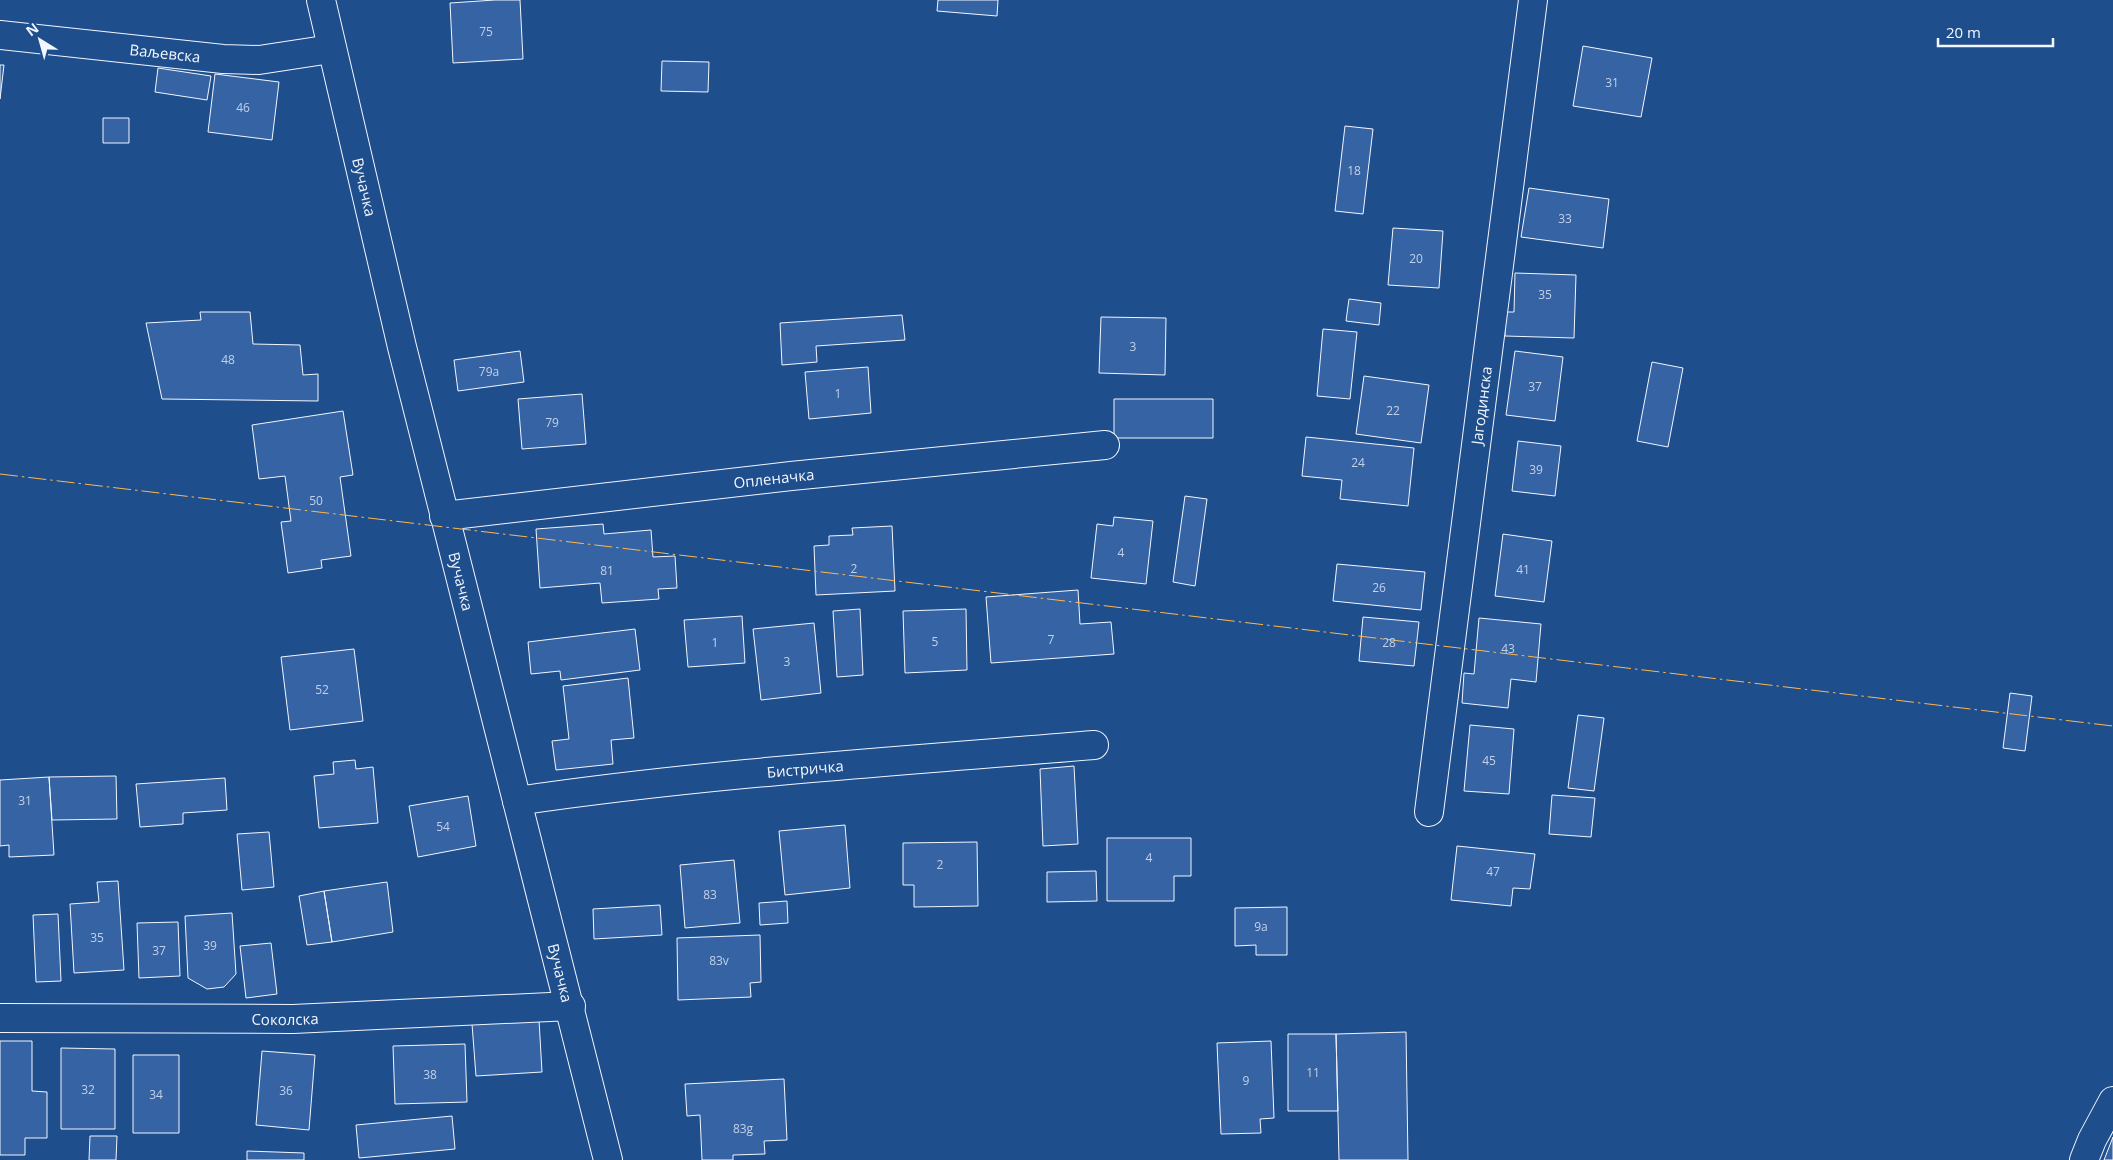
<svg xmlns="http://www.w3.org/2000/svg" width="2113" height="1160" font-family="'Open Sans',sans-serif">
  <style>
    .building { fill: #3563a3; stroke: #f2f6ff }
    .lines { fill: none; stroke-linecap: round; stroke-linejoin: round }
    .minor-casing { stroke: #f2f6ff; stroke-width: 30 }
    .tertiary-casing { stroke: #f2f6ff; stroke-width: 30 }
    .minor { stroke: #1f4e8c; stroke-width: 28 }
    .tertiary { stroke: #1f4e8c; stroke-width: 28 }
    .power { stroke: #ffb74d; stroke-width: 1; stroke-dasharray: 18 4 2.5 4; stroke-linecap: butt }
    .labels { text-anchor: middle; dominant-baseline: central; stroke-width: 4; stroke-linejoin: round; paint-order: stroke }
    .number-label { font-size: 12px; fill: #c3d1e8 }
    .street-label { font-size: 15px; fill: #f2f6ff; stroke: #1f4e8c }
  </style>
  <rect width="100%" height="100%" fill="#1f4e8c"/>
  <path class="building" d="M495,0H520L523,59L453,63L450,3Z
    M938,0H998L997,16L937,11Z
    M1583,46L1652,58L1641,117L1573,106Z
    M662,61L709,62L708,92L661,91Z
    M0,65H4L0,99Z
    M158,68L211,76L207,100L155,92Z
    M215,74L279,82L272,140L208,132Z
    M103,118H129V143H103Z
    M1345,126L1373,129L1363,214L1335,211Z
    M1529,188L1609,199L1603,248L1521,237Z
    M1393,228L1443,231L1439,288L1388,285Z
    M1515,273L1576,275L1574,338L1505,336V312H1514Z
    M1349,299L1381,303L1379,325L1346,321Z
    M200,312H250L253,344L300,345L303,375L318,374V401L162,399L146,323L201,320Z
    M902,315L905,340L816,346L817,362L782,365L780,323Z
    M1101,317L1166,318L1165,375L1099,373Z
    M1323,329L1357,332L1350,399L1317,396Z
    M520,351L524,382L458,391L454,360Z
    M1515,351L1563,357L1555,421L1506,415Z
    M1652,362L1683,368L1668,447L1637,441Z
    M868,367L871,413L809,419L805,372Z
    M1364,376L1429,385L1421,443L1356,434Z
    M582,394L586,444L522,449L518,399Z
    M1114,399H1213V438H1114Z
    M343,411L353,475L340,477L351,556L321,560L322,568L288,573L281,522L291,521L285,476L259,479L252,425Z
    M1306,437L1414,448L1408,506L1340,499L1342,480L1302,476Z
    M1518,441L1561,446L1555,496L1512,491Z
    M1185,496L1207,499L1195,586L1173,582Z
    M1114,517L1153,521L1146,584L1091,578L1097,524L1113,526Z
    M603,524L604,534L651,530L653,557L675,556L677,588L658,589L659,599L602,603L600,583L540,588L536,529Z
    M892,526L895,591L816,595L814,546L829,545V536L853,535L852,528Z
    M1503,534L1552,541L1544,602L1495,596Z
    M1337,564L1425,572L1421,610L1333,601Z
    M1078,590L1080,624L1111,622L1114,654L991,663L986,597Z
    M860,609L863,675L837,677L833,611Z
    M966,609L967,670L905,673L903,611Z
    M742,616L745,663L688,667L684,620Z
    M1363,617L1419,622L1414,666L1359,661Z
    M1479,618L1541,624L1536,682L1511,679L1508,708L1462,703L1464,673L1474,674Z
    M814,623L821,693L761,700L753,629Z
    M635,629L640,670L561,680L560,671L531,674L528,642Z
    M354,649L363,721L290,730L281,657Z
    M628,678L634,738L611,740L613,764L556,770L552,741L569,739L563,686Z
    M2010,693L2032,696L2025,751L2003,748Z
    M1578,715L1604,718L1594,791L1568,788Z
    M1470,725L1514,729L1509,794L1464,791Z
    M355,760L356,769L373,767L378,823L319,828L314,776L334,774L333,762Z
    M1074,766L1078,844L1043,846L1040,769Z
    M116,776L117,819L52,820L49,777Z
    M49,777L54,855L9,857V845L0,846V780Z
    M225,778L227,810L183,813V824L140,827L136,784Z
    M1552,795L1595,798L1591,837L1549,834Z
    M468,796L476,846L418,857L409,806Z
    M845,825L850,888L785,895L779,831Z
    M269,832L274,887L242,890L237,834Z
    M1107,838H1191V876H1174V901H1107Z
    M977,842L978,906L914,907V885H903V843Z
    M1457,846L1535,854L1530,889L1513,888L1511,906L1451,900Z
    M734,860L740,923L685,928L680,865Z
    M1096,871L1097,901L1047,902V872Z
    M118,881L124,970L74,973L70,904L99,902L97,882Z
    M387,882L393,932L332,942L324,891Z
    M324,891L332,942L307,945L299,896Z
    M787,901L788,923L760,925L759,903Z
    M660,905L662,935L594,939L593,909Z
    M1287,907V955H1256V945L1235,946V908Z
    M232,913L236,974L224,987L207,989L188,978L185,916Z
    M58,914L61,981L36,982L33,915Z
    M178,922L180,976L139,978L137,923Z
    M760,935L761,982L750,983L751,997L678,1000L677,938Z
    M271,943L277,994L246,998L240,946Z
    M539,1020L542,1072L476,1076L472,1024Z
    M1406,1032L1408,1160H1339L1336,1034Z
    M1288,1034H1336L1338,1111H1288Z
    M0,1041H32V1091L47,1092V1138H25V1155H0Z
    M1271,1041L1274,1118L1260,1119L1261,1133L1221,1134L1217,1043Z
    M465,1044L467,1102L395,1104L393,1046Z
    M61,1048L115,1049V1129H61Z
    M262,1051L315,1055L309,1130L256,1125Z
    M133,1055H179V1133H133Z
    M784,1079L787,1140L764,1141L765,1154L733,1155V1160H702L700,1115L687,1116L685,1084Z
    M452,1116L455,1149L359,1158L356,1125Z
    M90,1136H117L116,1160H89Z
    M2113,1137V1160H2104Z
    M247,1151L304,1153V1160H247Z"/>
  <g class="lines">
    <defs>
      <g id="minor">
        <path id="s1" d="M0,35L223,59L259,60L331,49"/>
        <path id="s2" d="M444,516L791,476L1105,445"/>
        <path id="s3" d="M517,801C708,773 902,761 1094,745"/>
        <path id="s4" d="M1429,812L1533,0"/>
        <path id="s5" d="M0,1018L293,1019L571,1006"/>
        <path d="M2084,1160L2092,1140L2113,1101"/>
      </g>
      <g id="tertiary">
        <path id="s6" d="M321,0L402,347L608,1160"/>
      </g>
    </defs>
    <use href="#minor" class="minor-casing"/>
    <use href="#tertiary" class="tertiary-casing"/>
    <use href="#minor" class="minor"/>
    <use href="#tertiary" class="tertiary"/>
    <path class="power" d="M0,474L2113,726"/>
  </g>
  <g class="labels">
    <g class="number-label">
      <text x="486" y="31">75</text>
      <text x="1612" y="82">31</text>
      <text x="243" y="107">46</text>
      <text x="1354" y="170">18</text>
      <text x="1565" y="218">33</text>
      <text x="1416" y="258">20</text>
      <text x="1545" y="294">35</text>
      <text x="1133" y="346">3</text>
      <text x="228" y="359">48</text>
      <text x="489" y="371">79a</text>
      <text x="1535" y="386">37</text>
      <text x="838" y="393">1</text>
      <text x="1393" y="410">22</text>
      <text x="552" y="422">79</text>
      <text x="1358" y="462">24</text>
      <text x="1536" y="469">39</text>
      <text x="316" y="500">50</text>
      <text x="1121" y="552">4</text>
      <text x="854" y="568">2</text>
      <text x="1523" y="569">41</text>
      <text x="607" y="570">81</text>
      <text x="1379" y="587">26</text>
      <text x="1051" y="639">7</text>
      <text x="935" y="641">5</text>
      <text x="715" y="642">1</text>
      <text x="1389" y="642">28</text>
      <text x="1508" y="648">43</text>
      <text x="787" y="661">3</text>
      <text x="322" y="689">52</text>
      <text x="1489" y="760">45</text>
      <text x="25" y="800">31</text>
      <text x="443" y="826">54</text>
      <text x="1149" y="857">4</text>
      <text x="940" y="864">2</text>
      <text x="1493" y="871">47</text>
      <text x="710" y="894">83</text>
      <text x="1261" y="926">9a</text>
      <text x="97" y="937">35</text>
      <text x="210" y="945">39</text>
      <text x="159" y="950">37</text>
      <text x="719" y="960">83v</text>
      <text x="1313" y="1072">11</text>
      <text x="430" y="1074">38</text>
      <text x="1246" y="1080">9</text>
      <text x="88" y="1089">32</text>
      <text x="286" y="1090">36</text>
      <text x="156" y="1094">34</text>
      <text x="743" y="1128">83g</text>
    </g>
    <g class="street-label">
      <text stroke="none"><textPath href="#s1" startOffset="166">Ваљевска</textPath></text>
      <text stroke="none"><textPath href="#s6" startOffset="192">Вучачка</textPath></text>
      <text stroke="none"><textPath href="#s4" startOffset="410">Јагодинска</textPath></text>
      <text stroke="none"><textPath href="#s2" startOffset="332">Опленачка</textPath></text>
      <text stroke="none"><textPath href="#s6" startOffset="598">Вучачка</textPath></text>
      <text stroke="none"><textPath href="#s3" startOffset="290">Бистричка</textPath></text>
      <text stroke="none"><textPath href="#s6" startOffset="1002">Вучачка</textPath></text>
      <text stroke="none"><textPath href="#s5" startOffset="285">Соколска</textPath></text>
    </g>
  </g>
  <g transform="translate(40 40) rotate(323)" stroke="#1f4e8c" stroke-width="4" paint-order="stroke">
  <path d="M0-4L9 19L0 12L-9 19Z" fill="#f2f6ff"/>
  <text y="-8" font-size="14" font-weight="bold" text-anchor="middle" fill="#f2f6ff">N</text>
  </g>
  <path d="M1938 38v8h115v-8" fill="none" stroke="#f2f6ff" stroke-width="2.5"/>
  <text x="1946" y="38" font-size="15" fill="#f2f6ff" stroke="#1f4e8c" stroke-width="4" paint-order="stroke">20 m</text>
</svg>
